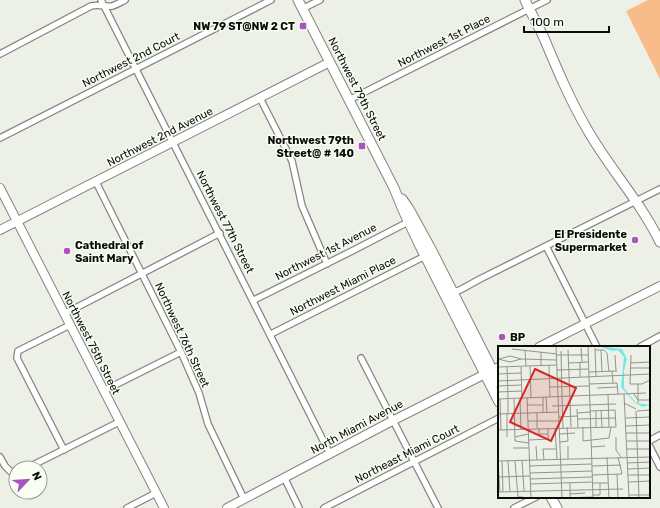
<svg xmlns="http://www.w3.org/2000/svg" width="660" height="508" font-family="Rubik,sans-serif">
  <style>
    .green { fill: #f8bc8b }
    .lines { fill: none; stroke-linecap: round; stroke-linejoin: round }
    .street-casing { stroke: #82867d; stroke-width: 8 }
    .secondary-casing { stroke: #82867d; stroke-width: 10 }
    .primary-casing { stroke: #82867d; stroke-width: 11 }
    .street { stroke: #fff; stroke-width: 5.5 }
    .secondary { stroke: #fff; stroke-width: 8 }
    .primary { stroke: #fff; stroke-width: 9 }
    .poi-dot { fill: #ab53c0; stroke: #f9fef3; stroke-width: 1.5 }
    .labels { text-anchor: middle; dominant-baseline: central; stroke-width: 3; stroke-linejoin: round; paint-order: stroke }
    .poi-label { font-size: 11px; font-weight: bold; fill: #0a0c09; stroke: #f9fef3; text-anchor: end }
    .street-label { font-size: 11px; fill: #0a0c09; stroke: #f9fef3 }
    .inset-road { fill: none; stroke: #92958e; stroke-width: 1 }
    .view { fill: #d62828; fill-opacity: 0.15; stroke: #d62828; stroke-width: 2 }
    .inset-edge { fill: none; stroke: #0a0c09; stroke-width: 2 }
  </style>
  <rect width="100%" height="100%" fill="#ecf0e6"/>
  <path class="green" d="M648,0H660V79L626,11Z"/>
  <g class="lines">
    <defs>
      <path id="street" d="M101,0L330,454
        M302,9L320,0
        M0,54L91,6C99,4 105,7 112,6C116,5 121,2 125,0
        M260,98L292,161L302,206L327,264
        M349,100L547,0
        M0,138L271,0
        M96,182L181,352L199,393L208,424L244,499
        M546,246L597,347
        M453,292L460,290L480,279L660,189
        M254,300L354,250L408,222
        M64,314L220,233
        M271,334L425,256
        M640,347L660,336
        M361,358L438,508
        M103,391L181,352
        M649,441L660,435
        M649,445L660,467
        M64,450L17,358L18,351L70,325
        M0,457L5,466L11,472H16
        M27,468L119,422
        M284,477L299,508
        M127,508L156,493
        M324,508L499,418
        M514,508L536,497"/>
      <path id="secondary" d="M0,188L164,508
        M0,230L330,62
        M539,347L660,286
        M227,508L394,420L499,367"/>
      <path id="primary" d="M298,0L394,188L403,210L420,246L499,402
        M525,0C531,13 538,25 544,38C557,69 570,100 587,129C609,168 640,201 660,242
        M402,199L409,209L432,251L499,383
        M551,497L557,508"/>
    </defs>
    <use href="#street" class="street-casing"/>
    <use href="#secondary" class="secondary-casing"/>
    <use href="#primary" class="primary-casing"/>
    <use href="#street" class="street"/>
    <use href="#secondary" class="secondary"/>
    <use href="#primary" class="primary"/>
  </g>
  <g class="poi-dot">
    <rect x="299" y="22" width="8" height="8" rx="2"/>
    <rect x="358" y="142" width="8" height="8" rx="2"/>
    <circle cx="635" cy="240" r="4"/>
    <circle cx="67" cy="251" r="4"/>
    <circle cx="502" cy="337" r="4"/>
  </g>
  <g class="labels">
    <g class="poi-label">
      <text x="295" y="26">NW 79 ST@NW 2 CT</text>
      <text x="354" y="140">Northwest 79th<tspan x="354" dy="13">Street@ # 140</tspan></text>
      <text x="627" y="234">El Presidente<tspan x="627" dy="13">Supermarket</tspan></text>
      <text x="75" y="245" text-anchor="start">Cathedral of<tspan x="75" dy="13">Saint Mary</tspan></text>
      <text x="510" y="337" text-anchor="start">BP</text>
    </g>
    <g class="street-label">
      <text transform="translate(444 41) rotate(-27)">Northwest 1st Place</text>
      <text transform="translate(131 60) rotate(-27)">Northwest 2nd Court</text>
      <text transform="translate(357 89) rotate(63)">Northwest 79th Street</text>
      <text transform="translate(160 137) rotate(-27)">Northwest 2nd Avenue</text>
      <text transform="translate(225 222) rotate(63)">Northwest 77th Street</text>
      <text transform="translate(326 252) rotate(-27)">Northwest 1st Avenue</text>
      <text transform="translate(343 286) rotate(-27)">Northwest Miami Place</text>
      <text transform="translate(182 335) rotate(65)">Northwest 76th Street</text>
      <text transform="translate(91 343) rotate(63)">Northwest 75th Street</text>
      <text transform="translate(357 427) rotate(-28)">North Miami Avenue</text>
      <text transform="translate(407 454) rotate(-27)">Northeast Miami Court</text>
    </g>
  </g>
  <g transform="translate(498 346)">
    <rect width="152" height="152" fill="#ecf0e6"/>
    <path d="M101,0L124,3L129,13L126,25V42L138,57L152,59L145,61L137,57L123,41L126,11L120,4L114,5Z" fill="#72e9e7"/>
    <path class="inset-road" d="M58,0L64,152M90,0L95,152M83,2L84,16M97,2L98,30M14,3L59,8M27,4L28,20M70,4L73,81M97,4H106L109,7L111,26M103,4L104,26M63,5L64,50M43,6V20M59,9H90M117,9L118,25M133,9L132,38H144L152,34M0,13L12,16L23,13L58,14M1,13L12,10L23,13M82,16V31M71,17L90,16M133,17L152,16M32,20L33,51M51,20L52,50M0,21L59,19M9,21L10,52M23,21L24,52M132,22H152M59,24L90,23M114,25L115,37M91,26L119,25M0,28L23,27M0,35L152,28M91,38L119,37L120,48M140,38V57M0,40L23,39M52,41L91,40M99,42L120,41M0,46L24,45M126,48L131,152M136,48L140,54H152M110,49L111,81M45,51V67M48,51L49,67M64,51L65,82M10,52V68M16,52L17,95L31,97M22,52L23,83M29,52L33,152M0,53L148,47M2,53L3,84M126,57L138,63M29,59H45M54,60L118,58M79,63L80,81M103,64L104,81M98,65V81M138,65L141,152M139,65L152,64M39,67V82M79,67L92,66M0,68L61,66M9,68V91M61,71L79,70M128,72L152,71M80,73L118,72M30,75H61M128,80L152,79M85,81V95L111,92L113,81M41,82V88H50M57,82L59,113M0,84L118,81L117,64L92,65M128,87H152M62,88L77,87M17,91L30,88M118,91V104L123,111M31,94L50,93V82M129,95H152M62,96L70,95L69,81M38,100L39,114M70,100V113M93,101L107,100M15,102H31M129,103H152M109,111L111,152M24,114L26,145M46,114L45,103H58M4,115L5,146M10,115L12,146M17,115L20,151H25M129,117L152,116M31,120L94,118M94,120L123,119M130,123L152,122M32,127L94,125M119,128L120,152M94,129L124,128L120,111M130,129H152M0,131L32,130M32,133L94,131M131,136L152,135M72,137V152M94,137H110M32,138L94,136M0,146L125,143M2,146L0,115L152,111M72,148L87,147M95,149H102V137M131,149H152M63,152L95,151"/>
    <path class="view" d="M37,23L78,42L53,95L12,76Z"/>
    <rect width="152" height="152" class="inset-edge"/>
  </g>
  <g transform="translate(28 480) rotate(65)"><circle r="19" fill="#f9fef3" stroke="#999d95"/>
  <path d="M0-3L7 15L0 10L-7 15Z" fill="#ab53c0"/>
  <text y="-6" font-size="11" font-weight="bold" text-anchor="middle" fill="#0a0c09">N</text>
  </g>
  <path d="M524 26v6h85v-6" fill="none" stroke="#0a0c09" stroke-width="2"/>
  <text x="530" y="26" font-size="12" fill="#0a0c09" stroke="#f9fef3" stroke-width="3" paint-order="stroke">100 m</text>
</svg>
